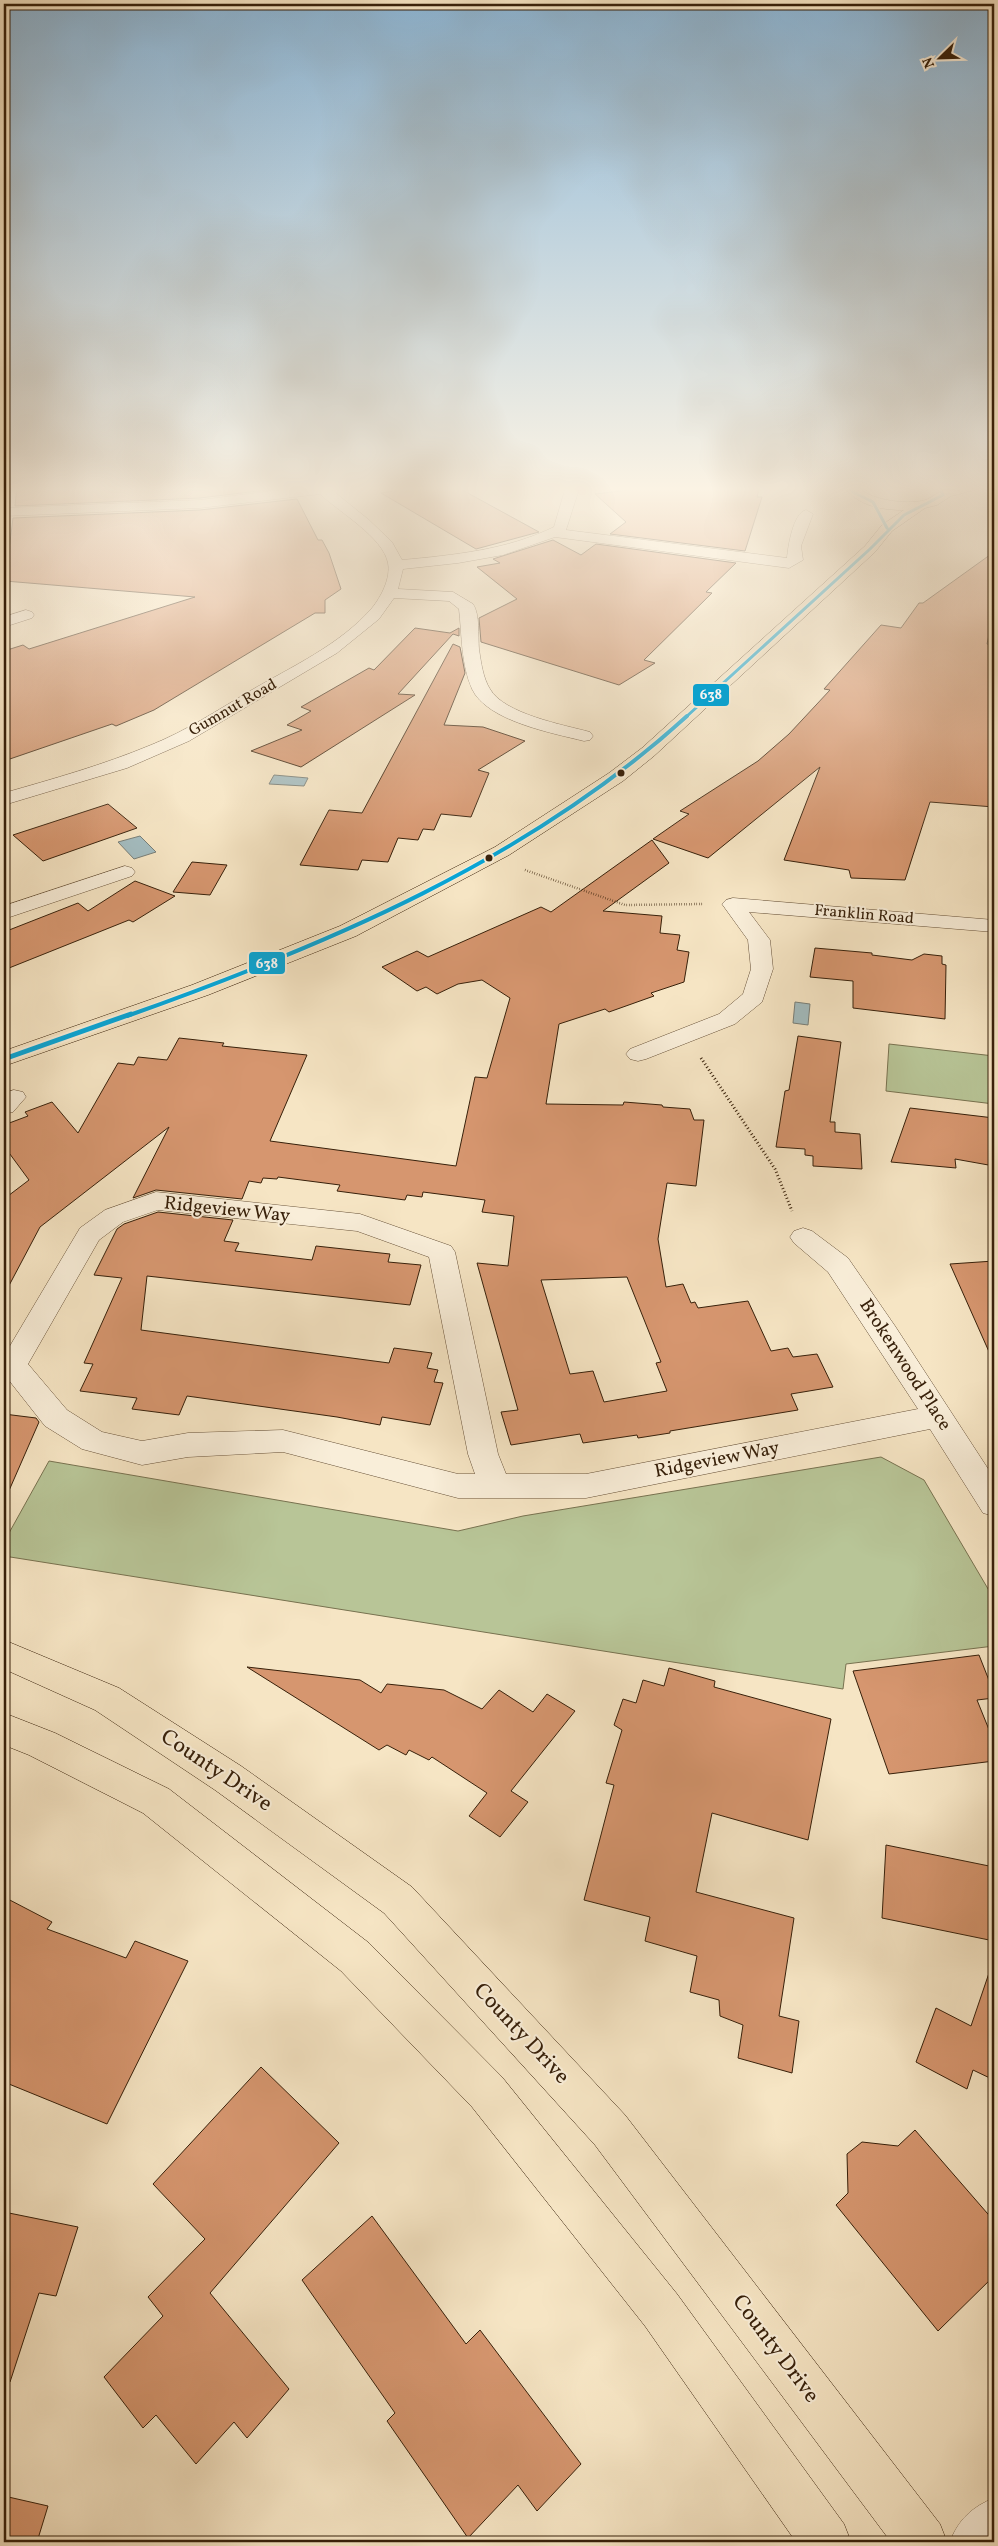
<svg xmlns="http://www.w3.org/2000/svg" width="998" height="2546" font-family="Vollkorn,serif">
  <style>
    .green { fill: #b8c597; stroke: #787250 }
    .water { fill: #a3bcc0; stroke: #787e77 }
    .building { fill: #d6966f; stroke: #37200a; fill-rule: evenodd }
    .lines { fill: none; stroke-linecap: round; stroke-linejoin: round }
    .minor-casing { stroke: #675138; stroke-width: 1 }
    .major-casing { stroke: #37200a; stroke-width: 1 }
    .path-far1 { stroke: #37200a; stroke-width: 2.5; stroke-dasharray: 0.5 2; stroke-linecap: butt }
    .path { stroke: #37200a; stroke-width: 3; stroke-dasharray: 1 2.5; stroke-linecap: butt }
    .minor { fill: #f9eed9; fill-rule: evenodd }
    .major { fill: #f6e5c4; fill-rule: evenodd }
    .bus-1-far2-casing { stroke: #f9eed9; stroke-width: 5 }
    .bus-1-far1-casing { stroke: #f9eed9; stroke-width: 6 }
    .bus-1-casing { stroke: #f9eed9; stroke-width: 9 }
    .bus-1-far2 { stroke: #06a6d8; stroke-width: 3 }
    .bus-1-far1 { stroke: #06a6d8; stroke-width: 4 }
    .bus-1 { stroke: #06a6d8; stroke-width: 5 }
    .bus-dot { fill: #37200a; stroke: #f9eed9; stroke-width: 2 }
    .labels { text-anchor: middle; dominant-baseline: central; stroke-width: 4; stroke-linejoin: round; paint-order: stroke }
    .far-street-label { font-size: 16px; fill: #37200a; stroke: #f9eed9 }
    .street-label { font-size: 19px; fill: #37200a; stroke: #f9eed9 }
    .near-street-label { font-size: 22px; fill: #37200a; stroke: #f9eed9 }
    .line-badge { stroke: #f9eed9; stroke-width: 2 }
    .badge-label { font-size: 14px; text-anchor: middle; font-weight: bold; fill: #fff }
  </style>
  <rect width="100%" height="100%" fill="#f6e5c4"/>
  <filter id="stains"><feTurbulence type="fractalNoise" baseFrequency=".004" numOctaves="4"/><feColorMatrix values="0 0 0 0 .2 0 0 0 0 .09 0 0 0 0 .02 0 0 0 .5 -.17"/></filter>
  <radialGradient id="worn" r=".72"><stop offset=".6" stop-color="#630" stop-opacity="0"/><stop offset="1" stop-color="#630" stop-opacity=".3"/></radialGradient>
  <path class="green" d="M889,1044L994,1056V1104L886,1091Z
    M881,1457L924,1480L994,1599V1646L846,1664L843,1689L4,1556V1542L49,1461L458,1531L523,1516Z"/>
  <path class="water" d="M274,775L308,778L304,786L269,784Z
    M140,836L156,852L134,859L118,842Z
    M795,1002L810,1004L808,1025L793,1023Z"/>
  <path class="building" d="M17,486H290L291,487L200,498L15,506Z
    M426,486H455L539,532L476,549L381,493Z
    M662,486H760L757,497H762L745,551L610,534L626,522L595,494Z
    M297,499L318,540H322L329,553L341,589L325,600V613H315L154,710L116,726L112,724L4,761V651L23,645L29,649L195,597L5,581L13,518L200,510Z
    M553,540L581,555L596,544L736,563L706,592L712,593L644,660L655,663L619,685L481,642L479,618L517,599L477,567L500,563L493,559Z
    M994,552V612L987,644L994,645V807L930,802L905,880L851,878L849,870L784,860L820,767L708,858L653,839L689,814L680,811L758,761L789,734L830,690L824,689L881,625L901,628L919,603H923Z
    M415,628L450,633L459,628V636L453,634L398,694L415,695L301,767L251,751L302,730L287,725L311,711L301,707L369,668L374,670Z
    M453,644L460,647L465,673L444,725L483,727L525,741L478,770L489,773L471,817L441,814L434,830L423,829L418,840L398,838L388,862L362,860L358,870L300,865L329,810L362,813Z
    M108,804L137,828L43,861L13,835Z
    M652,840L669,863L603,911L662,916L660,933L680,935L677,950L689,952L684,982L651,993L654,996L609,1012L605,1009L559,1024L546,1104L623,1105L624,1102L662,1105L663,1107L690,1109L694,1120H704L696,1186L667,1183L658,1239L666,1287L683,1284L691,1303L695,1302L698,1308L748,1301L771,1351L788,1348L793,1357L817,1354L833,1387L791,1394L798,1410L670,1431V1433L638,1438L637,1435L583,1443L580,1434L511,1445L501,1412L518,1410L477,1263L508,1266L514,1216L482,1212L485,1200L423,1192L422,1197L407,1195L405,1200L337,1191L340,1185L278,1177L277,1179L263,1178L261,1183L249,1181L242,1199L156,1190L133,1198L169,1127L40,1227L4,1295V1199L29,1180L4,1146V1125L28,1116L25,1112L52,1102L78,1133L118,1063L134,1065L138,1057L167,1060L179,1038L224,1043L222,1046L307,1055L270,1141L456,1166L475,1077L487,1078L510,998L482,980L458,984L437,994L426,987L417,991L382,967L417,951L428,957L541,907L551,912ZM627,1277L661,1362L656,1363L667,1391L604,1402L593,1371L570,1374L541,1280Z
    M192,862L227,865L210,895L173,892Z
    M135,881L175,896L133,922L129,920L4,970V932L78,903L88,911Z
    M815,948L872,953V955L912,960L924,954L942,956V964L946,965L945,1019L853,1008V981L810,977Z
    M798,1036L841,1042L830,1122H835V1132L860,1134L862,1169L813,1166V1156L805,1155V1149L776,1147L785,1091L789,1090Z
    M910,1108L994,1118V1166L955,1159L956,1168L891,1162Z
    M158,1212L233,1220L224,1241L239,1243L235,1251L312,1260L316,1246L390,1254L388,1262L421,1265L410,1305L147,1276L141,1330L389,1363L394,1348L432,1353L427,1368L438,1370L434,1382L443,1383L430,1425L382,1417L380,1425L337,1417L187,1396L179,1415L132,1409L137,1398L80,1391L93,1364L84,1363L122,1278L94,1275L117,1229L124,1224Z
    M994,1261V1363L950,1264Z
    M4,1414L36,1418L39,1422L4,1502Z
    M979,1655L994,1693V1698L977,1700L994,1742V1761L889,1774L853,1671Z
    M247,1667L360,1680L381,1693L387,1684L444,1690L482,1709L499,1690L533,1712L547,1694L575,1711L511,1791L528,1802L500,1837L469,1816L487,1793L432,1757L429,1760L409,1750L406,1755L387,1745L379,1750Z
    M669,1668L715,1681L714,1687L831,1719L808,1840L712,1813L696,1892L794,1918L779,2016L799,2021L792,2073L738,2058L743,2025L720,2016L719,2000L690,1992L697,1956L645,1941L650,1917L584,1900L614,1785L606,1783L622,1730L614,1725L623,1699L636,1703L643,1680L664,1686Z
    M886,1845L994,1867V1941L882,1918Z
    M4,1897L52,1922L47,1929L126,1958L135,1941L188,1961L107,2124L4,2082Z
    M989,1973L994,1974V2080L973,2070L967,2089L916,2062L936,2008L971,2026Z
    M261,2067L339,2143L210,2293L289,2389L247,2438L234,2422L196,2464L156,2415L143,2428L104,2377L163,2316L148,2297L205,2239L153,2184Z
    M915,2130L994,2221V2276L938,2331L836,2205L848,2193L847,2154L862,2142L898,2146Z
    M4,2212L78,2227L56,2296L39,2293L10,2382L4,2381Z
    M372,2216L466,2344L480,2330L581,2464L537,2511L518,2485L468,2538L387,2421L395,2413L302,2280Z
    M4,2496L48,2506L37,2542H4Z"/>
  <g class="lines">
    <defs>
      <path id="minor" d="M312,486H327L369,520L392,542L402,560C454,555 507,550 554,527L566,486H580L566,530L787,558C788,547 793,513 806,510L813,514L801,546L803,560L789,568L555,537L503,555L458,563L403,569L398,589L453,592L473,604C480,614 478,636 479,649C481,662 483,678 490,689C504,714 564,725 590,732L593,736L590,740L584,741C552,733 487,721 472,689C461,664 462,635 459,609L449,601L394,598L379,619L337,653L189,741L127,768L4,805V793C53,779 103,765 151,745C186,731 218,710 250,691C291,667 340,645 372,608C381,597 391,578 388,563C383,537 339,512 320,494L200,508L4,516V508L200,500Z
        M26,610L32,612L34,615L32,618L4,627V617Z
        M125,866L132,868L135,872L132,876L4,919V906Z
        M733,898L994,920V932L749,912L770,940L773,969L762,1002L735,1024L646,1059L638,1061L630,1059L626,1054L630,1049L719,1014L743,994L751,969L748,940L722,904L726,900Z
        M14,1090L23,1092L26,1097L13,1112L4,1114V1093Z
        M156,1192L360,1214L451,1246L455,1252L498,1454L506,1474H586L918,1409L828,1272L794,1243L790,1237L794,1231L803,1228L812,1231L848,1258L895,1326L994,1478V1516L983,1513L930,1429L586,1498H458L283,1452L188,1457L142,1465L82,1449L45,1426L4,1374V1356L80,1228L105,1210ZM158,1210L357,1231L429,1257L468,1454L475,1474H458L283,1430L188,1433L142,1441L102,1432L67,1410L28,1364L99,1240L123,1222Z
        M994,2498V2542H950C958,2520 972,2507 994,2498Z"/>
      <path id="major" d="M844,486H858C868,501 913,506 928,499C937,494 942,489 952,487C961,485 971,486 980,486L978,489L951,496L937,505L925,508L892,531L875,552L654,756L623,781L509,855L356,936L208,995L4,1066V1051L192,985L340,926L495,847L609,773L642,748L865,546L882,525L904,510C882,510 857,506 844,486Z
        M4,1640L119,1688L241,1766L412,1887L625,2115L940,2524L947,2542H891L595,2145L384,1913L215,1790L95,1710L4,1669Z
        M4,1713L55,1733L169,1789L369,1943L502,2077L677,2294L844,2524L851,2542H796L645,2326L472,2107L341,1971L143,1813L29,1755L4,1745Z"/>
    </defs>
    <use href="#minor" class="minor-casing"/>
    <use href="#major" class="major-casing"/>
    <path class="path-far1" d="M525,870L625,905L703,904"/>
    <path class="path" d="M701,1058L775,1169L792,1211"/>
    <use href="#minor" class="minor"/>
    <use href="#major" class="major"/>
    <defs>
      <path id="bus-1-far2" d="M851,486L853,492L873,502L887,528
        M686,717L870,549L904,515L943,495L939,486"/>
      <path id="bus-1-far1" d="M127,1016C327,945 529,860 687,716"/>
      <path id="bus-1" d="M4,1059L131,1014"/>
    </defs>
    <use href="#bus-1-far2" class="bus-1-far2-casing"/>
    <use href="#bus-1-far1" class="bus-1-far1-casing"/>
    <use href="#bus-1" class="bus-1-casing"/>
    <use href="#bus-1-far2" class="bus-1-far2"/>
    <use href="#bus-1-far1" class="bus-1-far1"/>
    <use href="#bus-1" class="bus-1"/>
  </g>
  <linearGradient id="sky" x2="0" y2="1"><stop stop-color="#8cb7d8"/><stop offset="0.58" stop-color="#fbf3e4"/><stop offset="1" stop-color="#fbf3e4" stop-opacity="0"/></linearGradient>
  <rect width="998" height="843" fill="url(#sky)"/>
  <g class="bus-dot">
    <circle cx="621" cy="773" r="4.5"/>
    <circle cx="489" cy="858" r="4.5"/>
  </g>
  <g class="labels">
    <g class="far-street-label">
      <text transform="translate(233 708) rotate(-30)">Gumnut Road</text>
      <text transform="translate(864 915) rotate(5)">Franklin Road</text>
    </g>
    <g class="street-label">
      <text transform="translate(227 1210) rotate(6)">Ridgeview Way</text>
      <text transform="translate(905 1365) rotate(57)">Brokenwood Place</text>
      <text transform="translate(717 1460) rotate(-11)">Ridgeview Way</text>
    </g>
    <g class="near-street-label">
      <text transform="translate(216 1771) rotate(34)">County Drive</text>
      <text transform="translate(521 2034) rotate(47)">County Drive</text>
      <text transform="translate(775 2349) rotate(53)">County Drive</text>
    </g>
  </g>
  <g class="line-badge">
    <rect x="692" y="683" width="38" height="24" rx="5" fill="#06a6d8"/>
    <rect x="248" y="951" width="38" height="24" rx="5" fill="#06a6d8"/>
  </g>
  <g class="badge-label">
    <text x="711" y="699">638</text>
    <text x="267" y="968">638</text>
  </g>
  <rect width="998" height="2546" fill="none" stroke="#f6e5c4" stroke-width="20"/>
  <rect x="5" y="5" width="988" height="2536" fill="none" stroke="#37200a" stroke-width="2.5"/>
  <rect x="10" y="10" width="978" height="2526" fill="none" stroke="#37200a"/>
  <g transform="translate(940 58) rotate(247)" stroke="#f9eed9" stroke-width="4" paint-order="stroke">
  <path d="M0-4L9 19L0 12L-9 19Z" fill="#37200a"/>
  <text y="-8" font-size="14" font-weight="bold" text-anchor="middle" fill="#37200a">N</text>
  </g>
  <rect width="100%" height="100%" filter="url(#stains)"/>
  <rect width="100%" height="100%" fill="url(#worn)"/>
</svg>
